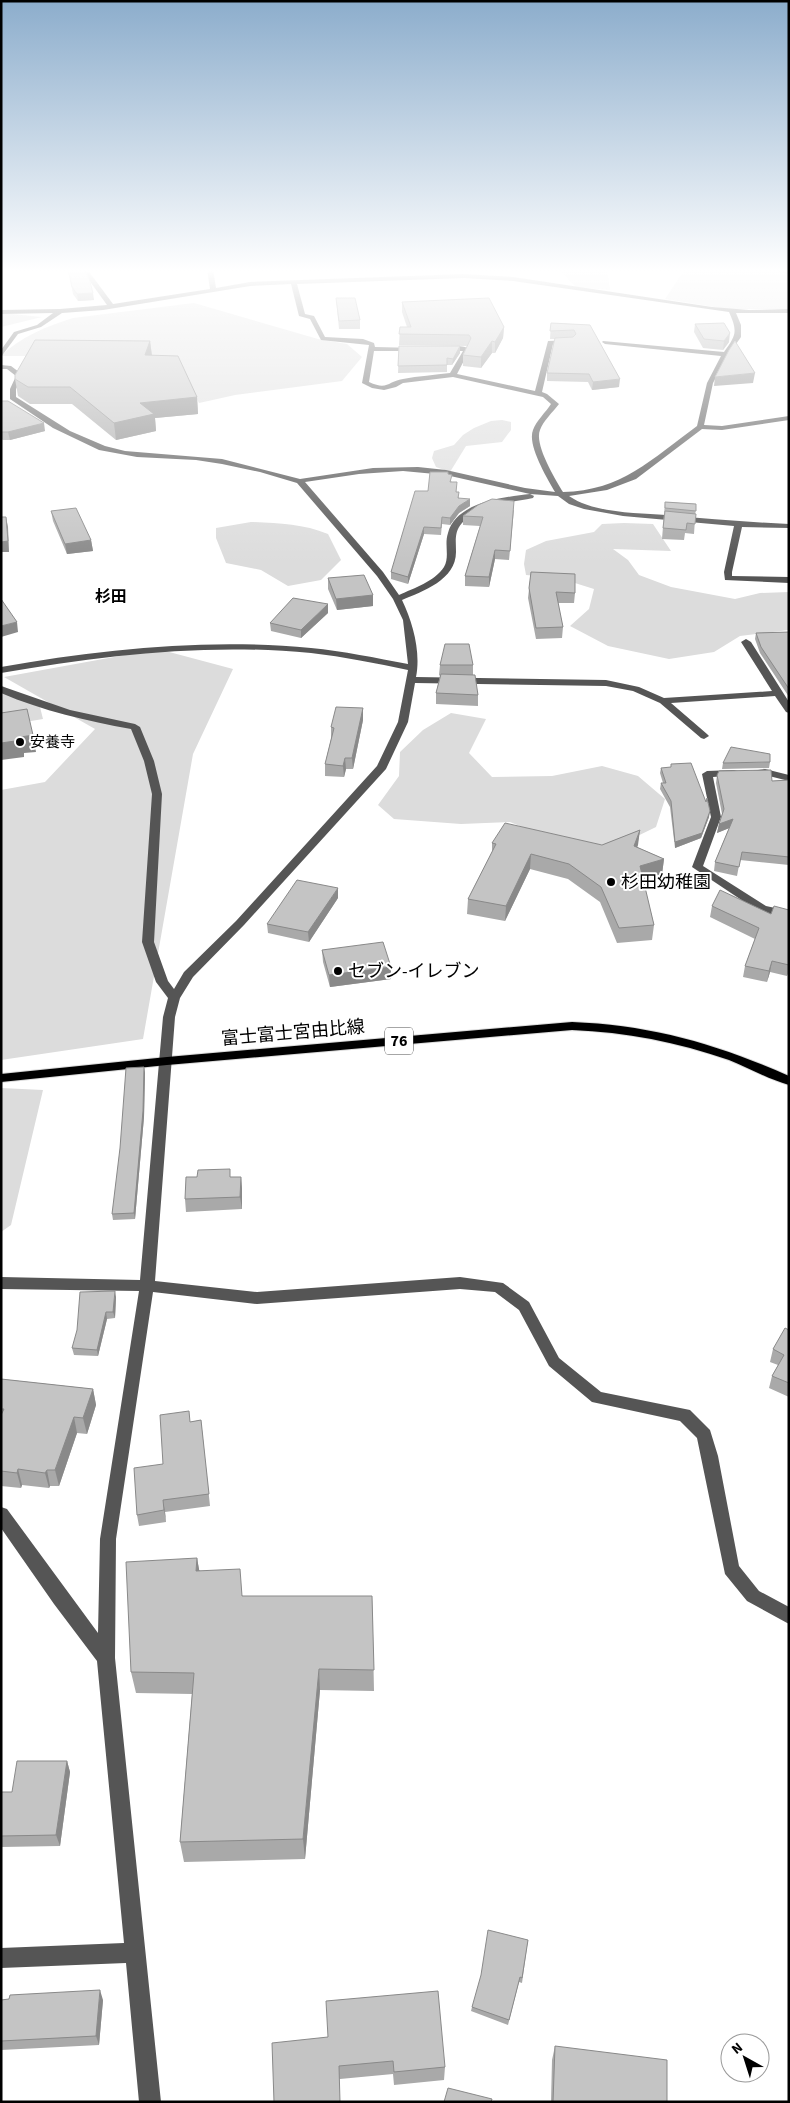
<svg xmlns="http://www.w3.org/2000/svg" width="790" height="2103" font-family="'Source Sans 3','Noto Sans JP',sans-serif">
  <style>
    .green { fill: #dcdcdc }
    .lines { fill: none; stroke-linecap: round; stroke-linejoin: round }
    .major-casing { stroke: #dbdbdb; stroke-width: 2 }
    .minor { fill: #555; fill-rule: evenodd }
    .major { fill: #000; fill-rule: evenodd }
    .wall { fill: #a9a9a9 }
    .shaded-wall { fill: #898989 }
    .building { fill: #c4c4c4; stroke: #898989 }
    .poi-dot { fill: #000; stroke: #fff; stroke-width: 2 }
    .labels { text-anchor: middle; dominant-baseline: central; stroke-width: 4; stroke-linejoin: round; paint-order: stroke }
    .far-poi-label { font-size: 15px; fill: #000; stroke: #fff; text-anchor: start }
    .far-quarter-label { font-size: 16px; font-weight: bold; fill: #000; stroke: #fff }
    .shield { fill: #fff; stroke: #4c4c4c; stroke-width: 1 }
    .shield-label { font-size: 16px; font-weight: bold; fill: #000 }
    .poi-label { font-size: 18px; fill: #000; stroke: #fff; text-anchor: start }
    .street-label { font-size: 18px; fill: #000; stroke: #fff }
  </style>
  <rect width="100%" height="100%" fill="#fff"/>
  <path class="green" d="M558,269H607L610,290L576,287Z
    M696,269H789V309H727L665,299L683,272Z
    M194,303L318,339L347,344L362,357L342,381L235,395L199,403L183,372L144,356H1C20,337 47,326 73,318Z
    M1,313L42,317L1,327Z
    M502,420L511,422V430L502,442L466,446L450,472L436,467L432,458L434,451L454,445L463,435L474,428L491,421Z
    M251,522C278,523 303,524 328,534L341,560L321,580L288,586L261,570L226,563L216,538V528Z
    M624,523L653,524L671,551L613,549L628,560L639,575L671,587L735,599L760,593L789,592V630L740,636L714,652L669,659L608,646L570,626L589,609L594,589L559,578L526,575L524,564L526,550L546,541L594,532L602,524Z
    M158,649L233,669L193,754L143,1039L1,1060V790L45,782L95,729L4,677Z
    M1,685L40,707L43,719L1,726Z
    M451,713L486,719L469,753L492,777L552,776L602,766L638,776L665,799L656,827L619,845L561,843L510,822L461,824L394,819L378,805L399,776L400,752L423,730Z
    M1,1088L43,1090L11,1225L1,1232Z"/>
  <g class="lines">
    <defs>
      <path id="major" d="M572,1022C651,1025 717,1044 789,1076V1085C768,1079 749,1068 729,1060C677,1042 626,1032 572,1030L167,1065L1,1082V1074L167,1057Z"/>
    </defs>
    <use href="#major" class="major-casing"/>
    <path class="minor" d="M81,269H87L113,304L210,289L207,269H213L216,288L250,282L464,274L513,277L712,307L749,310L789,309V313H736L741,325V337L726,358L713,383L704,425L722,426L789,416V420L722,430L702,429L636,479L607,490L569,496C593,513 637,513 666,515C707,519 748,522 789,524V528L742,527L732,572V576L789,577V583L725,580L724,572L734,526L623,516L584,509L569,504L558,496L530,494L534,496L533,498C509,503 479,504 462,523C454,532 456,541 456,552C456,580 423,591 402,600C413,623 421,652 416,677L606,680L639,687L664,698L772,691L741,642L746,639L751,642L789,702V713L786,712L775,696L671,703L707,734L709,736L704,739L701,738L660,703L633,691L606,686L415,683L408,722L386,769L244,925L193,977L180,998L175,1017L155,1281L257,1292L460,1277L503,1283L529,1302L559,1358L601,1392L690,1410L710,1430L718,1456L739,1566L759,1591L789,1607V1624L747,1601L725,1574L697,1438L680,1421L592,1402L549,1366L519,1310L495,1292L460,1289L257,1304L153,1292L116,1539L115,1658L161,2102H139L126,1963L1,1968V1948L124,1943L97,1661L54,1604L1,1528V1507L7,1509L98,1633L100,1539L139,1291L1,1289V1277L140,1280L163,1017L168,998L156,982L142,942L152,794L144,761L131,729C87,721 43,711 1,693V686L70,710L135,724L140,727L154,761L162,794L154,942L168,981L174,989L184,972L236,921L377,766L398,722L408,670C376,663 344,657 311,653C207,643 103,655 1,673V667C103,649 207,638 311,648C343,651 376,658 408,664L403,620L393,599L377,576L297,483L260,472L222,464L196,460L137,457L99,450L53,428L10,399V389L16,376L7,369H1V365L11,366L23,375L16,389V397L70,431L105,446L125,451L222,459L300,479L373,468L418,467L446,470L525,488L555,492C547,478 527,445 533,430C536,421 546,412 551,404L543,397L453,377L403,383L396,387L384,390L372,388L362,383L369,345L321,340L310,319L299,316L291,284L250,286L103,310L62,313L41,327L18,334L1,357V350L14,332L37,325L53,313L1,314V310L60,309L107,305ZM464,278L513,281L729,312C738,332 736,335 724,352L603,341L602,342L605,344L721,356L707,383L697,426C652,459 621,491 563,492C555,479 534,444 540,430C543,421 553,412 559,404L547,394L542,392L553,344L572,343L574,342V340L548,341L535,391L457,374L470,349C464,345 448,345 442,349L445,351H463L450,373C435,375 418,376 403,379C388,381 388,391 369,382L374,351H415L418,349L417,348L375,347L374,343L363,339L325,337L314,316L305,314L297,284ZM403,471L446,475L530,494C504,497 456,502 448,533C444,545 450,556 444,567C434,582 414,588 399,595L383,572L305,482L359,474Z
      M773,269L789,270V274L774,270Z
      M765,769L789,775V781L765,775L754,776L749,773L750,771Z
      M734,770L738,771V775L713,777L721,817L703,866L766,906L789,911V918L758,911L692,867L711,817L702,774L707,771Z"/>
    <use href="#major" class="major"/>
  </g>
  <path class="wall" d="M68,269H83L94,300L78,301L73,294Z
    M336,298L360,320V329H339Z
    M402,302L504,327L503,338L495,353H492L481,368L463,366V355L467,346L399,345L400,327H407L402,312Z
    M551,323L590,325L619,387L592,390L588,382L547,381V373L555,339H550Z
    M695,324L729,342L723,350L703,348L694,332Z
    M150,341L152,355L197,397L198,414L155,418L156,431L116,440L72,404H30L18,396L15,379Z
    M399,346H460V353L452,365H447V372L398,373Z
    M1,401L45,431L10,440H3L1,439Z
    M448,474L459,498L470,506L459,513L450,525L442,524L441,535L424,534L408,584L391,579V572Z
    M665,502L696,504L694,534L685,533L684,540L662,539Z
    M514,510L509,560L495,559L489,587L465,586V576L480,526L463,525V516Z
    M51,511L91,540L93,551L67,554L53,521Z
    M531,572L575,593L574,603H558L563,627L562,638L536,639L528,598Z
    M328,578L373,595V606L337,610L328,589Z
    M328,613L301,638L271,631L270,623Z
    M789,632V697L760,653L755,639L756,633Z
    M440,665H473V675L478,695V706L436,704V693L440,676L439,675Z
    M363,708V720L353,769H346L344,777L325,776V764L331,739V727Z
    M770,762L769,768L722,769L723,763Z
    M661,768L709,817L701,838L675,848L670,807L660,789L661,783H663L660,773Z
    M717,775L772,781L789,780V865L740,860L737,876L714,871L715,862L729,828L717,833L719,824L722,814L716,783Z
    M640,830L637,847L664,859L662,874L643,880L654,925L652,940L617,943L600,902L568,879L530,869L505,921L467,914L468,899L492,852V843L602,845Z
    M338,898L309,942L268,933L267,924Z
    M712,906L771,914L789,910V972L787,976L770,972L767,982L743,977L745,966L755,939L710,917Z
    M322,950L391,979L330,987L323,962Z
    M144,1067L145,1073L144,1117L135,1219L113,1220L112,1214Z
    M231,1177H241L242,1189V1209L186,1212L185,1199Z
    M116,1297L115,1318L107,1319L98,1356L74,1355L72,1348Z
    M789,1330V1397L769,1388L772,1376L778,1365L770,1362L773,1349Z
    M1,1379L93,1389L96,1405L87,1434L77,1433L59,1486H50L49,1488L22,1485L21,1488L1,1486Z
    M201,1420L210,1506L165,1512L166,1522L139,1526L137,1515L163,1464L190,1422Z
    M197,1558L199,1570L243,1596H372L374,1691L320,1690L305,1859L184,1862L180,1842L192,1694L136,1693L131,1672Z
    M67,1761L70,1772L60,1846L1,1847V1792H12Z
    M528,1940L522,1983L519,1982L508,2025L471,2011L472,2007Z
    M1,2000H103L99,2045L1,2050Z
    M272,2043L445,2067L444,2080L394,2085L393,2074L340,2079Z
    M555,2046L667,2102H551L552,2060Z"/>
  <path class="shaded-wall" d="M93,293L94,300L78,301L77,294Z
    M504,327L503,338L495,353V342Z
    M730,333L729,342L723,350L724,341Z
    M150,341L152,357L145,355Z
    M492,341V353L481,368V357Z
    M460,346V353L452,365L453,359Z
    M755,373L753,383L714,386L715,377Z
    M620,379L619,387L592,390L593,382Z
    M197,397L198,414L155,418L156,431L116,440L114,423L140,403Z
    M44,423L45,431L10,440L8,432Z
    M470,499V506L459,513L450,525V518L459,506Z
    M6,517L8,527L9,552H1V542Z
    M424,527V534L408,584V577Z
    M91,540L93,551L67,554L65,544Z
    M495,550V559L489,587V577Z
    M373,595V606L337,610L336,599Z
    M328,604V613L301,638V630Z
    M17,622L18,632L1,637V626Z
    M363,708V720L353,769L352,758Z
    M33,735L36,752L24,753V757L1,760V743L21,737Z
    M345,758L346,769L344,777L343,766Z
    M710,811L709,817L701,838L675,848V842Z
    M733,819L732,827L717,833L719,824Z
    M640,830L638,845L633,860L634,846Z
    M531,854L530,869L505,921L506,906Z
    M664,859L662,874L638,881L640,866Z
    M338,888V898L309,942L308,932Z
    M772,961L770,972L767,982L769,971Z
    M391,967V979L330,987L329,975Z
    M144,1067L145,1073L144,1117L135,1219L134,1213Z
    M241,1177L242,1189V1209L240,1197Z
    M115,1291L116,1297L115,1318L113,1312Z
    M106,1312L107,1319L98,1356L97,1350Z
    M93,1389L96,1405L87,1434L83,1418Z
    M74,1417L77,1433L59,1486L55,1470Z
    M18,1469L22,1485L21,1488L17,1473Z
    M47,1470L50,1486L49,1488L45,1473Z
    M163,1500L165,1512L166,1522L164,1510Z
    M197,1558L201,1580L196,1571Z
    M319,1669L320,1690L305,1859L303,1839Z
    M67,1761L70,1772L60,1846L56,1835Z
    M100,1990L103,2000L99,2045L96,2036Z"/>
  <path class="building" d="M68,269H83L89,278L93,293L77,294L72,287Z
    M336,298H355L360,320L339,321Z
    M489,298L504,327L495,342L492,341L481,357L463,355L471,338L469,335L399,334L400,327H411L402,302Z
    M551,323L590,325L620,379L593,382L589,374L547,373L555,338L573,337L576,334L574,330L550,331Z
    M724,323L730,333L724,341L704,339L695,324Z
    M35,340L150,341L145,355L178,356L197,397L140,403L154,414L114,423L70,387H28L15,379V375Z
    M735,341L755,373L715,377L729,350Z
    M399,346H460L453,359L447,358V365L398,366Z
    M1,401H8L44,423L8,432H1Z
    M430,472H448V474L452,475L450,482H457L456,492H459L458,498L470,499L459,506L450,518L442,517L441,528L424,527L408,577L391,572L415,491H428Z
    M492,499L514,501L510,551L495,550L489,577L465,576L483,517L463,516L478,505Z
    M665,502L696,504V511L665,508Z
    M76,508L91,540L65,544L51,511Z
    M665,511L696,514L695,524L687,523L686,530L663,528Z
    M1,517H6L8,541L1,542Z
    M531,572L575,574V593L556,592L563,627L536,628L529,588Z
    M364,575L373,595L336,599L328,578Z
    M293,598L328,604L301,630L270,623Z
    M1,599L17,622L1,626Z
    M789,632V689L761,647L756,633Z
    M445,644H469L473,665H440Z
    M441,674L475,675L478,695L436,693Z
    M336,707L363,708L352,758H345L343,766L325,764L334,728L331,727Z
    M27,709L33,735L21,737L22,740L1,743V713Z
    M731,747L770,754V762L723,763Z
    M691,763L706,802L707,798L710,811L702,833L675,842L671,801L661,783H666L661,768L671,767V764Z
    M771,770L772,781L789,780V857L742,852L739,867L715,862L733,819L719,824L724,809L717,775L719,771Z
    M505,823L602,845L640,830L634,846L664,859L640,866L654,925L619,928L601,887L569,864L531,854L506,906L468,899L496,844L492,843Z
    M297,880L338,888L308,932L267,924Z
    M720,890L771,914L774,906L789,910V965L772,961L769,971L745,966L759,928L712,906Z
    M383,942L391,967L329,975L322,950Z
    M144,1067L143,1111L134,1213L112,1214L120,1148L126,1068Z
    M230,1169V1177H241L240,1197L185,1199L186,1177H197L198,1170Z
    M115,1291L113,1312H106L97,1350L72,1348L77,1330L80,1292Z
    M785,1328L789,1330V1383L772,1376L784,1355L773,1349Z
    M1,1379L93,1389L83,1418L74,1417L55,1470H47L45,1473L18,1469L17,1473L1,1471V1415L4,1409H1Z
    M189,1411L190,1422L201,1420L209,1494L163,1500L164,1510L137,1515L134,1468L163,1464L160,1415Z
    M197,1558L196,1571L240,1569L242,1596H372L374,1670L319,1669L303,1839L180,1842L194,1673L131,1672L126,1562Z
    M17,1761H67L56,1835L1,1836V1792H12Z
    M488,1930L528,1940L522,1978L520,1977L509,2020L472,2007L481,1975Z
    M100,1990L96,2036L1,2041V2000L9,1999L10,1995Z
    M438,1991L445,2067L394,2072L393,2061L339,2066L340,2102H274L272,2043L328,2037L326,2001Z
    M555,2046L667,2060V2102H553Z
    M448,2088L492,2099L491,2102H444Z"/>
  <linearGradient id="sky" x2="0" y2="1"><stop stop-color="#8cadcc"/><stop offset="0.48" stop-color="#fff"/><stop offset="1" stop-color="#fff" stop-opacity="0"/></linearGradient>
  <rect width="790" height="564" fill="url(#sky)"/>
  <g class="poi-dot">
    <circle cx="20" cy="742" r="5"/>
    <circle cx="611" cy="882" r="5"/>
    <circle cx="338" cy="971" r="5"/>
  </g>
  <g class="labels">
    <g class="far-poi-label">
      <text x="30" y="742">安養寺</text>
    </g>
    <g class="far-quarter-label">
      <text x="111" y="597">杉田</text>
    </g>
    <rect class="shield" x="385" y="1027.5" width="28" height="27" rx="4"/>
    <g class="shield-label">
      <text x="399" y="1041">76</text>
    </g>
    <g class="poi-label">
      <text x="621" y="882">杉田幼稚園</text>
      <text x="348" y="971">セブン-イレブン</text>
    </g>
    <g class="street-label">
      <text transform="translate(293 1033) rotate(-5)">富士富士宮由比線</text>
    </g>
  </g>
  <rect width="790" height="2103" fill="none" stroke="#000000" stroke-width="5"/>
  <g transform="translate(745 2058) rotate(321)"><circle r="24" fill="#ffffff" stroke="#999999"/>
  <path d="M0-4L9 19L0 12L-9 19Z" fill="#000000"/>
  <text y="-8" font-size="14" font-weight="bold" text-anchor="middle" fill="#000000">N</text>
  </g>
</svg>
